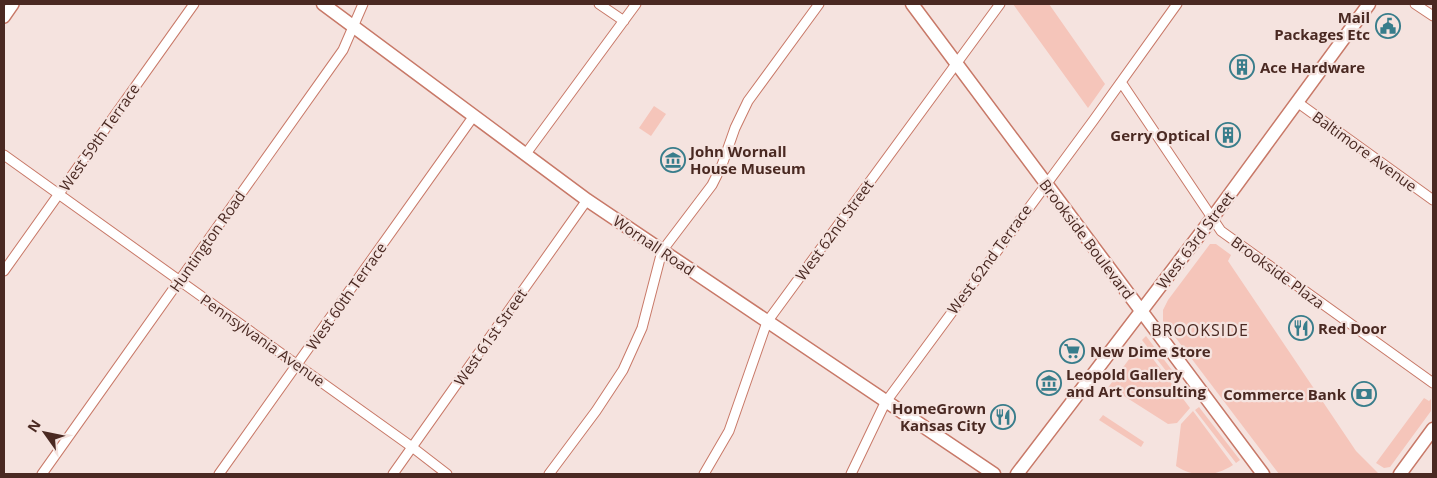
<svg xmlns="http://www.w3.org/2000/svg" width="1437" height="478" font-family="'Open Sans',sans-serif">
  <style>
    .green { fill: #f5c5ba }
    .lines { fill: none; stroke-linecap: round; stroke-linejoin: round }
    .minor-casing { stroke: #c87968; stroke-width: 11 }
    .tertiary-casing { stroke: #c87968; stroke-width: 14 }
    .secondary-casing { stroke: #c87968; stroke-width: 15 }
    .minor { stroke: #fff; stroke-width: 9 }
    .tertiary { stroke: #fff; stroke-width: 11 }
    .secondary { stroke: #fff; stroke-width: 12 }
    .labels { text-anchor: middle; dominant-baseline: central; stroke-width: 4.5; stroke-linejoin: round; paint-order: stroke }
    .poi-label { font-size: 15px; font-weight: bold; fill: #4a2922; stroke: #f5e3df; text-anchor: start }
    .street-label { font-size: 15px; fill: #4a2922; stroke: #f5e3df }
    .neighbourhood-label { font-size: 16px; letter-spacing: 1px; fill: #4a2922; stroke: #f5e3df }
  </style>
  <rect width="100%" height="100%" fill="#f5e3df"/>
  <path class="green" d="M1013,4H1049L1105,84L1088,108Z
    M654,106L666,114L651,136L639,128Z
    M1210,244H1216L1231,255L1228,261L1356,451L1379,474H1279L1163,321V310L1168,300Z
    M1146,336L1181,382L1177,385L1142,340Z
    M1141,343L1190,408L1177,423L1168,424L1113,389L1109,394L1104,393Z
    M1424,398L1429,401L1431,399V411L1390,467L1384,468L1376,463Z
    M1199,407L1240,460L1236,463L1195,410Z
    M1193,411L1233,465C1215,477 1194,478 1176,466L1181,424Z
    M1103,415L1144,442L1141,447L1099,420Z"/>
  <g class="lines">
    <defs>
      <path id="minor" d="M599,4L624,21
        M1415,4L1433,16
        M1121,82L1221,231L1433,383
        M1297,102L1433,200
        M4,155L412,447L447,474
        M525,155L636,4
        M4,271L194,4
        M42,474L343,50L363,4
        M219,474L473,117
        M393,474L587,200
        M549,474L596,411L623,370L642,328L662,251L712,185L722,165L735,128L748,101L819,4
        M704,474L729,431L767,322L1000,4
        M851,474L885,403L1093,121L1177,4"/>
      <path id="tertiary" d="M4,17L13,4"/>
      <path id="secondary" d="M323,4L587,200L994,474
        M912,4L1263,474
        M1017,474L1213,217L1369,4
        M1400,474L1433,429"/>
    </defs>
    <use href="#minor" class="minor-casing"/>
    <use href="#tertiary" class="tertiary-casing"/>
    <use href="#secondary" class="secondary-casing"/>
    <use href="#minor" class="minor"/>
    <use href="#tertiary" class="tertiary"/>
    <use href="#secondary" class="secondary"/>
  </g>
  <defs>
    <symbol id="civic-ring" viewBox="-11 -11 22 22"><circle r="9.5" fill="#f5e3df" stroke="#387d8b" stroke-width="1.5"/><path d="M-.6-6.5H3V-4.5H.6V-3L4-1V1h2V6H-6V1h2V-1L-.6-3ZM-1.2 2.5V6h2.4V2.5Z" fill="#387d8b"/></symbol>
    <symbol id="building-ring" viewBox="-11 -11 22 22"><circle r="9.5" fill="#f5e3df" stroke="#387d8b" stroke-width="1.5"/><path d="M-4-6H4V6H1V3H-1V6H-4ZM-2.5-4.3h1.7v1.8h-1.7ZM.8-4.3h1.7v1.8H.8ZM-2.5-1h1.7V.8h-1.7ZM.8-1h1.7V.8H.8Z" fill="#387d8b"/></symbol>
    <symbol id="museum-ring" viewBox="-11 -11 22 22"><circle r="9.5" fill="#f5e3df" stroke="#387d8b" stroke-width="1.5"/><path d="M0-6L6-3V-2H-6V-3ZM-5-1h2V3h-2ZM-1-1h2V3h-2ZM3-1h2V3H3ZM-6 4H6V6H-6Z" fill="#387d8b"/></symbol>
    <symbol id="restaurant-ring" viewBox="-11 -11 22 22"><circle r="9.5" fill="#f5e3df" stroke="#387d8b" stroke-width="1.5"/><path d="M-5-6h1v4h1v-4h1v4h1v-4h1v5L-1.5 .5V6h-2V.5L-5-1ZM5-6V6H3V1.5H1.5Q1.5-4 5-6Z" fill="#387d8b"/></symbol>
    <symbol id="supermarket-ring" viewBox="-11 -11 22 22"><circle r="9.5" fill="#f5e3df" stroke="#387d8b" stroke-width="1.5"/><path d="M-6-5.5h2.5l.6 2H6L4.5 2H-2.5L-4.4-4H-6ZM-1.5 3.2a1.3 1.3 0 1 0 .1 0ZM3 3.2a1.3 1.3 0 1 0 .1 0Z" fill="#387d8b"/></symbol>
    <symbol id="bank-ring" viewBox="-11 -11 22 22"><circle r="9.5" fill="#f5e3df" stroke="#387d8b" stroke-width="1.5"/><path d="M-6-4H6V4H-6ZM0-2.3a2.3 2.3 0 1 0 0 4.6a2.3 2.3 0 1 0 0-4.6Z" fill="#387d8b"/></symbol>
  </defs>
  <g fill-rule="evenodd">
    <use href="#civic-ring" x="1374" y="12" width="28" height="28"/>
    <use href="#building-ring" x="1228" y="53" width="28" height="28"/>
    <use href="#building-ring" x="1214" y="121" width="28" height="28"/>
    <use href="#museum-ring" x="659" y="146" width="28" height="28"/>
    <use href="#restaurant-ring" x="1287" y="314" width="28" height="28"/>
    <use href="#supermarket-ring" x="1058" y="337" width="28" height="28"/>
    <use href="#museum-ring" x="1035" y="369" width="28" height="28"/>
    <use href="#bank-ring" x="1350" y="380" width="28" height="28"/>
    <use href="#restaurant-ring" x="989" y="403" width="28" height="28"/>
  </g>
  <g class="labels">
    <g class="poi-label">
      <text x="1370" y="17" text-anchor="end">Mail<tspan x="1370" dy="17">Packages Etc</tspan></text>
      <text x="1260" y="67">Ace Hardware</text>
      <text x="1210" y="135" text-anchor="end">Gerry Optical</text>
      <text x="690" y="151">John Wornall<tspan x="690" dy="17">House Museum</tspan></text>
      <text x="1318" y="328">Red Door</text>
      <text x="1090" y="351">New Dime Store</text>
      <text x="1066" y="374">Leopold Gallery<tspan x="1066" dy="17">and Art Consulting</tspan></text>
      <text x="1346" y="394" text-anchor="end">Commerce Bank</text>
      <text x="986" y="408" text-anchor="end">HomeGrown<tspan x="986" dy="17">Kansas City</tspan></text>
    </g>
    <g class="street-label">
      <text transform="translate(99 137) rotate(-55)">West 59th Terrace</text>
      <text transform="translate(1365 151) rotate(36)">Baltimore Avenue</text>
      <text transform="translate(834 230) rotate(-54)">West 62nd Street</text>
      <text transform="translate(1087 239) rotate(53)">Brookside Boulevard</text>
      <text transform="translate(1195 240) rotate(-53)">West 63rd Street</text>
      <text transform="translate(207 241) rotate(-55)">Huntington Road</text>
      <text transform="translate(654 245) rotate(34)">Wornall Road</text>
      <text transform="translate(989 259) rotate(-54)">West 62nd Terrace</text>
      <text transform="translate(1278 272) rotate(36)">Brookside Plaza</text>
      <text transform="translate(346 296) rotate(-55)">West 60th Terrace</text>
      <text transform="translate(490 337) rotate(-55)">West 61st Street</text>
      <text transform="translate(263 340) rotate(35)">Pennsylvania Avenue</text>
    </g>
    <g class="neighbourhood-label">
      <text x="1200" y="330">BROOKSIDE</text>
    </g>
  </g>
  <rect width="1437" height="478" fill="none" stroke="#4a2922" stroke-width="10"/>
  <g transform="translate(45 433) rotate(303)" stroke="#f5e3df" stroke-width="4" paint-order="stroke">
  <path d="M0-4L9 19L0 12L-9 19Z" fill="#4a2922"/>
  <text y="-8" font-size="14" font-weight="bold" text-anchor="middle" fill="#4a2922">N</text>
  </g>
</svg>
